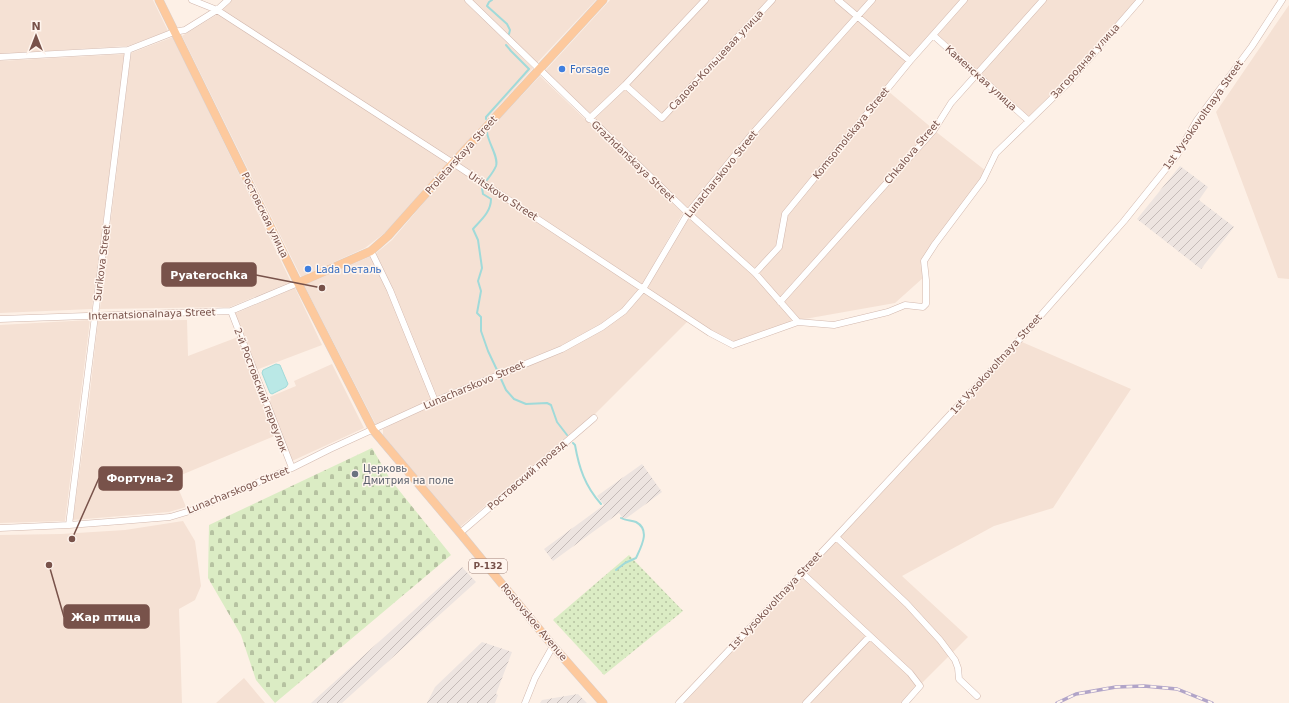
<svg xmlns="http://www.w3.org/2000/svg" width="1289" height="703" font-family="'DejaVu Sans',sans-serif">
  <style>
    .residential { fill: #f5e1d4 }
    .industrial { fill: url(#industrial-furrows) }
    .grass { fill: url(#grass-dots) }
    .cemetery { fill: url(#cemetery-stones) }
    .water { fill: #bae8e6; stroke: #a0dad9 }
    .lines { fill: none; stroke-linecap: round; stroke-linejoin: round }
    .stream { stroke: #a0dad9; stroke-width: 2 }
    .minor-casing { stroke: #d2b8ae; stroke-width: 7 }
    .major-casing { stroke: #d9cfcc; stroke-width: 9 }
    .minor { stroke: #fff; stroke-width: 6 }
    .major { stroke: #fdc99d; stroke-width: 8 }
    .rail-casing { stroke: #b1a4c8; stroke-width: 3.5 }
    .rail { stroke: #fff5ee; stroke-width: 2; stroke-dasharray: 6; stroke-linecap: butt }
    .shop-dot { fill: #3f7fe0; stroke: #fff5ee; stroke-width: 1.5 }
    .worship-dot { fill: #6b7280; stroke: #fff5ee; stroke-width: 1.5 }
    .labels { text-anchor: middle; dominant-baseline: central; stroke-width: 3; stroke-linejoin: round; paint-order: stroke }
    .shield { fill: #fff5ee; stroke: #a0837b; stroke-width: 1 }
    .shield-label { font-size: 9px; font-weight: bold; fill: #78524a }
    .street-label { font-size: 10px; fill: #78524a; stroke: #fff5ee }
    .shop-label { font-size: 10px; fill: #366cbe; stroke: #fff5ee; text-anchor: start }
    .worship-label { font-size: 10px; fill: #5b616d; stroke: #fff5ee; text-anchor: start }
    .leader { fill: none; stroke: #78524a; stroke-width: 1.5 }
    .callout-dot { fill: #78524a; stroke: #fff5ee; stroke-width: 1.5 }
    .callout { fill: #78524a; stroke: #78524a; stroke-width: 1.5 }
    .callout-label { font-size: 11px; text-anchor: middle; font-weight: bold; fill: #fff }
  </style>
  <defs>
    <pattern id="industrial-furrows" width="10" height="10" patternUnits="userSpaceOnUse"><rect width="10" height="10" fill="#ede4e0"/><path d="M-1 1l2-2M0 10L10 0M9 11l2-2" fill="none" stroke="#c5bbb8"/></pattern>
    <pattern id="grass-dots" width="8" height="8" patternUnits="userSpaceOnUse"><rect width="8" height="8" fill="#dbecc4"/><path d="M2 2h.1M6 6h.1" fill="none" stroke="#b6c2a1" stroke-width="1.8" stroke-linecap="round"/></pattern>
    <pattern id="cemetery-stones" width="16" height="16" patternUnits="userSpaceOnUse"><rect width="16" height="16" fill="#dbecc4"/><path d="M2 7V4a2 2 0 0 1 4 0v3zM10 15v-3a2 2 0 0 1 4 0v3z" fill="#b6c2a1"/></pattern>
  </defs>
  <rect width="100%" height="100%" fill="#fdf0e6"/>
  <path class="residential" d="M0,0H153L168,31L128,46L0,54Z
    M232,0H464L533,68L451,159L221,10Z
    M472,0H596L536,64Z
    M610,0H835L854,17L688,210L545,71Z
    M842,0H869L857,14Z
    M875,0H961L910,58L860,17Z
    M966,0H1040L976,71L936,35Z
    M1044,0H1138L1067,82L1030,119L979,74Z
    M1289,5V279L1278,278L1216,112Z
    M218,14L448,162L386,232L365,248L301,277L182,36Z
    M858,20L907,62L783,213L778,246L756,270L691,213L755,135Z
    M173,37L291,282L230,307L100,309L131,53Z
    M125,54L92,309L0,313V61Z
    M540,76L683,213L642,285L458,163Z
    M888,91L933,129L780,299L758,273L780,249L786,214Z
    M935,131L986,171L923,260L924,277L895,303L799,320L782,301Z
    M454,167L639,289L622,309L601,325L561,346L435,397L375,254L392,240Z
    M688,217L753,275L794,321L733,342L711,331L647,288Z
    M371,256L388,291L432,399L376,425L304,285Z
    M295,288L322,345L256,370L234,314Z
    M644,292L688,321L592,417L460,527L383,435V429L435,403L563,351L626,312Z
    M90,320L65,521L0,523V325Z
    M187,320L188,356L238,337L277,435L174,478L186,507L169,512L73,520L88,410L98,321Z
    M1022,342L1131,389L1053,508L994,526L902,576L968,637L921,684L806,574Z
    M332,364L364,428L292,461L267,398L296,386L294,381Z
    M183,521L195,541L201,586L195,600L179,609L182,703H0V535L61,534L125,530Z
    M803,576L868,637L804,703H684Z
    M870,639L909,675L917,686L902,703H809Z
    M244,678L265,703H216Z"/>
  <path class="industrial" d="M1180,166L1208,187L1199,200L1234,227L1201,269L1137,219Z
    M642,464L662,492L624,520L619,513L553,561L544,549L604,505L597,496Z
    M462,567L476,582L342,703H311Z
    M482,642L512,652L496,694L498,695L495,703H427L435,687Z
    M578,694L587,703H540L542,700Z"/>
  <path class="grass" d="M629,555L683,611L604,675L553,620Z"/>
  <path class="cemetery" d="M372,448L390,479L451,555L275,703L256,680L241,635L208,578L209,525Z"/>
  <path class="water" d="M276,364L280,365L288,384L286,387L272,394L270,393L262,373L263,370Z"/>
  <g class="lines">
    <path class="stream" d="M492,0L489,2L487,6L507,24L510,30L509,34
      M486,119V117L529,69L511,51L506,45
      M487,132C488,143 499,157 496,166C494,171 490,176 487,180
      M482,188L483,194L491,199C491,212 481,220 473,229L478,240L482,268L478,281L481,291L477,313L481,317V331L488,351L497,370
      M501,379L506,390L514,399L526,404L547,403L551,405L557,422L567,435
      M573,443L575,445C579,468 585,486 601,504
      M616,570L625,563L636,558C641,547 651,530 636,522C631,520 626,521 621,518"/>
    <defs>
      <path id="minor" d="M192,0L217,10L453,163L710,333L733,345L798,322L834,325L888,312L905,305L923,307L926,304V280L924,261L935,244L983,180L996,153L1068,83L1140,0
        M468,0L688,213L755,273L798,322
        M838,0L910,61
        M933,35L1029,121
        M0,57L128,50
        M625,85L662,118L772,0
        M589,119L625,85L705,0
        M371,251L390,290L435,401
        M755,273L779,247L785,214L910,61L964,0
        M780,302L934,130L951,103L1043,0
        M231,311L292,468
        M0,319L231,311L298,283
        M69,525L128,50L174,32L185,30L217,10L228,0
        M0,528L69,525L121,521L170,517L190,511L292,468L330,449L435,401L562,349L602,327L624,311L643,289L688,213L753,133L872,0
        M460,533L594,418
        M836,537L907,604L940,640L955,660L958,668L959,679L977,696
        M802,573L910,673L920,686L905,703
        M525,703L535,678L553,646
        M679,703L836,537L1012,348L1124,221L1177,155L1197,120L1252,46L1282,0
        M806,703L870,636"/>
      <path id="major" d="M159,0L298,283L373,430L460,533L553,646L603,703
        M298,283L371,251L388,236L453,163L603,0"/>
    </defs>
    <use href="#minor" class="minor-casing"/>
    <use href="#major" class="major-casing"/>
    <use href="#minor" class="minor"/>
    <use href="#major" class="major"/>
    <defs>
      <path id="rail" d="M1057,703L1076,694L1116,687L1144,686L1177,689L1212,703"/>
    </defs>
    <use href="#rail" class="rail-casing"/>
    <use href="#rail" class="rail"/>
  </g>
  <g class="shop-dot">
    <circle cx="562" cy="69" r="4"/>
    <circle cx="308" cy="269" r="4"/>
  </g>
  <circle class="worship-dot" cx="355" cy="474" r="4"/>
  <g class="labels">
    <rect class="shield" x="469" y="559" width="38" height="14" rx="3"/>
    <g class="shield-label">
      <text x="488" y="566">Р-132</text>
    </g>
    <g class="street-label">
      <text transform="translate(716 60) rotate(-47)">Садово-Кольцевая улица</text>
      <text transform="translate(1085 61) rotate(-48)">Загородная улица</text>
      <text transform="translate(981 78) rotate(42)">Каменская улица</text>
      <text transform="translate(1203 115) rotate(-55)">1st Vysokovoltnaya Street</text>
      <text transform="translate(851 133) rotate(-51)">Komsomolskaya Street</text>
      <text transform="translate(912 152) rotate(-50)">Chkalova Street</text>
      <text transform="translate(461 155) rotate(-48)">Proletarskaya Street</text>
      <text transform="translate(633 161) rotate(44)">Grazhdanskaya Street</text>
      <text transform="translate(721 174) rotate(-51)">Lunacharskovo Street</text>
      <text transform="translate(503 196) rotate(33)">Uritskovo Street</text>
      <text transform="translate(265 215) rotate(64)">Ростовская улица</text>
      <text transform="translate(102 263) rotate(-83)">Surikova Street</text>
      <text transform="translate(152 314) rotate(-2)">Internatsionalnaya Street</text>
      <text transform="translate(996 364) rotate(-48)">1st Vysokovoltnaya Street</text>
      <text transform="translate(474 385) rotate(-23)">Lunacharskovo Street</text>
      <text transform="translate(261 390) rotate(69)">2-й Ростовский переулок</text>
      <text transform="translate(527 475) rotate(-41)">Ростовский проезд</text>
      <text transform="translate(238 490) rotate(-22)">Lunacharskogo Street</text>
      <text transform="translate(775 601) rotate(-47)">1st Vysokovoltnaya Street</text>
      <text transform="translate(534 622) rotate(50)">Rostovskoe Avenue</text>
    </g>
    <g class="shop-label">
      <text x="570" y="69">Forsage</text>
      <text x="316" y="269">Lada Dеталь</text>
    </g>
    <g class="worship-label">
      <text x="363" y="468">Церковь<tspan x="363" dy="12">Дмитрия на поле</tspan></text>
    </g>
  </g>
  <path class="leader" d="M322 288L256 275M72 539L99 478M49 565L64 617"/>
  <g class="callout-dot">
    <circle cx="322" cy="288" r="4"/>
    <circle cx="72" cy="539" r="4"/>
    <circle cx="49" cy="565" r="4"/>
  </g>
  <g class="callout">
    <rect x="162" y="263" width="94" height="23" rx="4"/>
    <rect x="99" y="467" width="83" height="23" rx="4"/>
    <rect x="64" y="605" width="85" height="23" rx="4"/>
  </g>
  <g class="callout-label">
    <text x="209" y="279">Pyaterochka</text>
    <text x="140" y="482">Фортуна-2</text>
    <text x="106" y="621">Жар птица</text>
  </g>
  <g transform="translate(36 36)" stroke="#fff5ee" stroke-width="3" paint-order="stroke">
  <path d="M0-3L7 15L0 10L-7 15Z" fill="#78524a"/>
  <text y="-6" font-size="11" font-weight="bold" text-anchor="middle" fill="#78524a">N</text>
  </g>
</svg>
